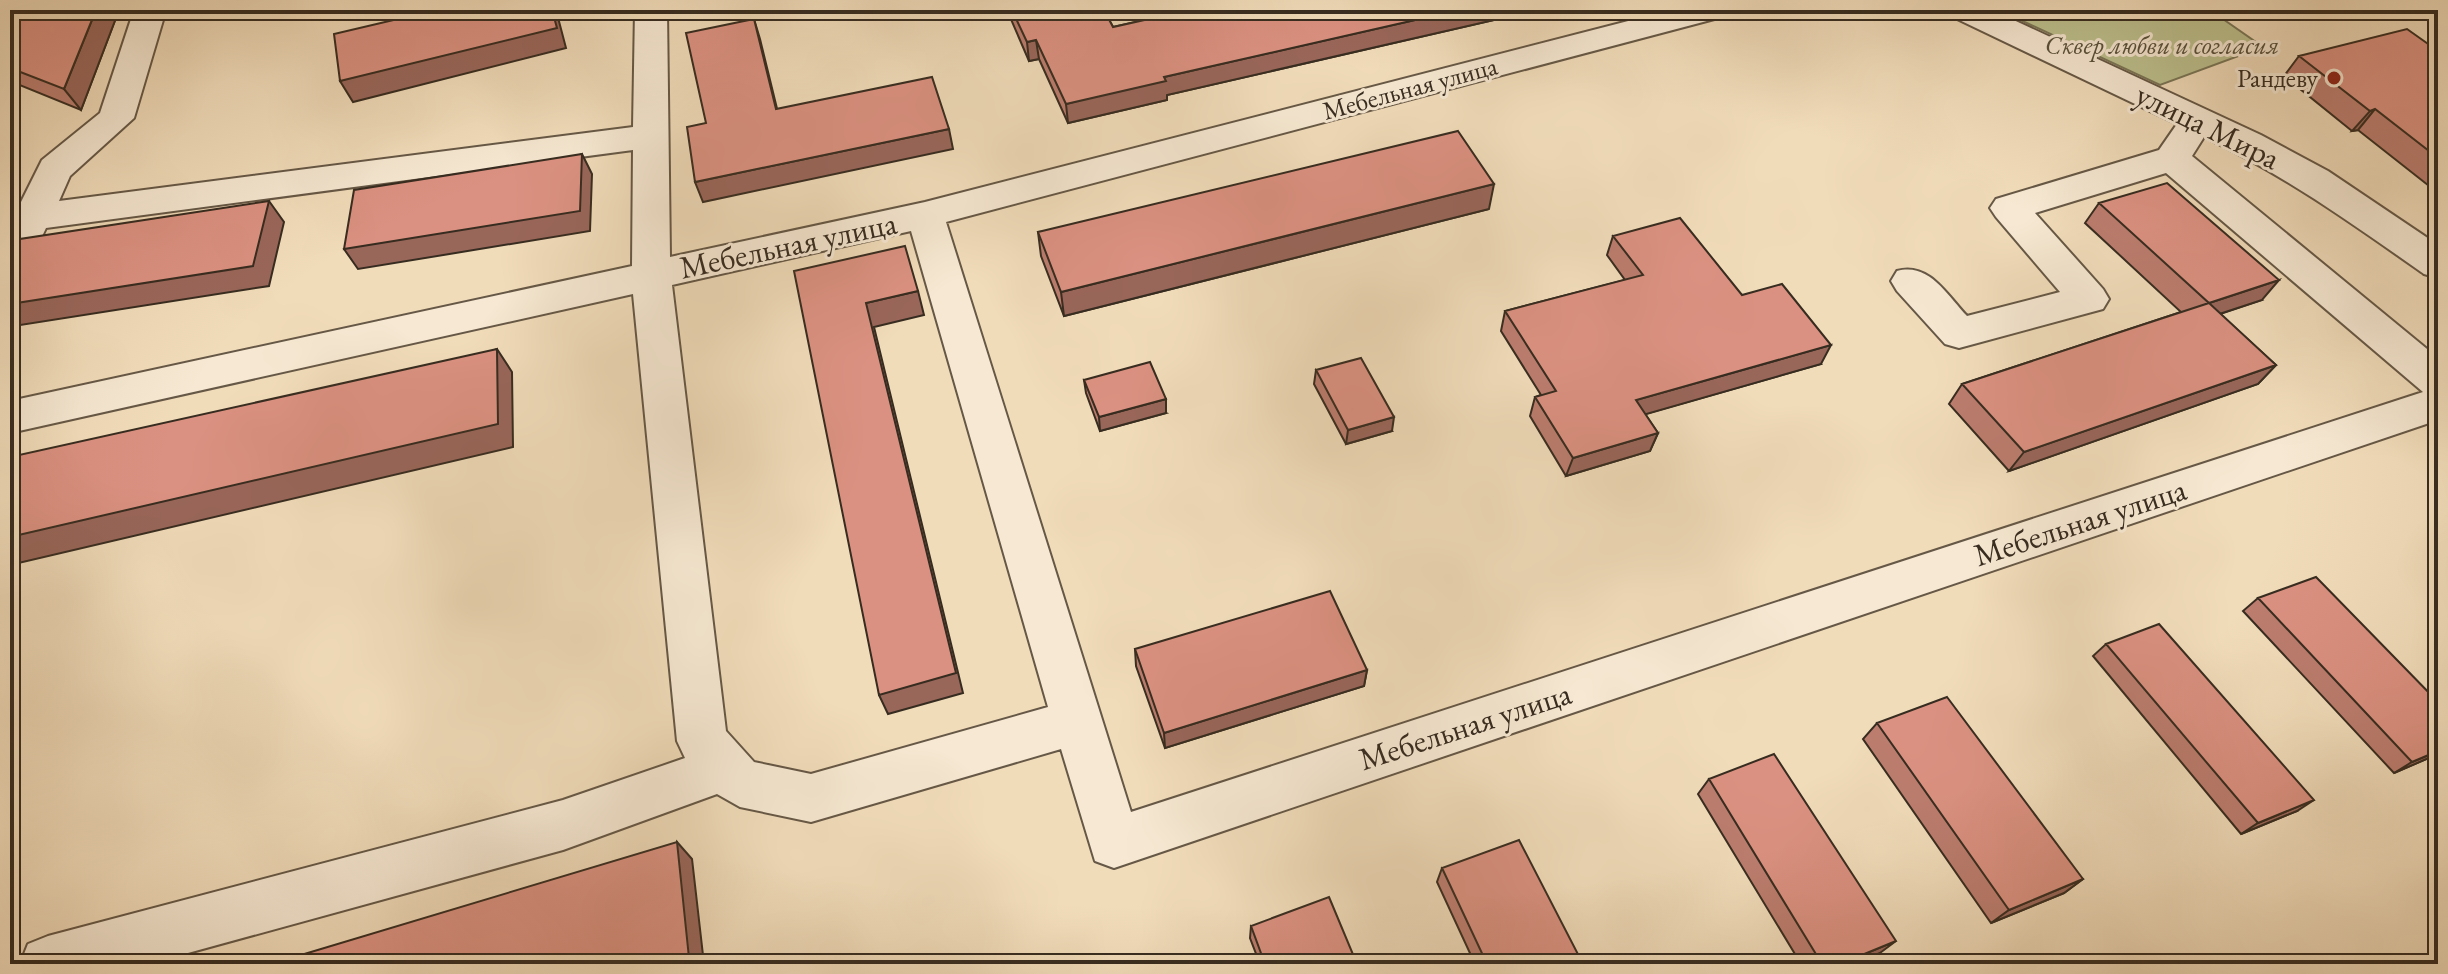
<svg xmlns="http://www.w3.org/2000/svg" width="2448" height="974" font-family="'EB Garamond',serif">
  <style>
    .green { fill: #bcc08e; stroke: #7a7657; stroke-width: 2 }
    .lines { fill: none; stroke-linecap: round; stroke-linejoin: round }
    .minor-casing { stroke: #665846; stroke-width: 4 }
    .minor { fill: #f6e8d2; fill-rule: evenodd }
    .wall { fill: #bc7d6f; stroke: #372c20; stroke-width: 2 }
    .shaded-wall { fill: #99665a; stroke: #372c20; stroke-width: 2 }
    .building { fill: #db9181; stroke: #372c20; stroke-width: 2 }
    .poi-dot { fill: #8f2418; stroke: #f6e8d2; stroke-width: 3 }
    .labels { text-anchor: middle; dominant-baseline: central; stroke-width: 6; stroke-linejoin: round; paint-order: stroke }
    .far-park-label { font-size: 26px; font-style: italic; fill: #58513c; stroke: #f6e8d2 }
    .far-poi-label { font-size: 26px; fill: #372c20; stroke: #f6e8d2; text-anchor: end }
    .far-street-label { font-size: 26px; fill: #372c20; stroke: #f6e8d2 }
    .street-label { font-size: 32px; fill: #372c20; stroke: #f6e8d2 }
  </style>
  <rect width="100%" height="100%" fill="#f1dcba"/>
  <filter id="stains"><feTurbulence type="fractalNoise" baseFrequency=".0025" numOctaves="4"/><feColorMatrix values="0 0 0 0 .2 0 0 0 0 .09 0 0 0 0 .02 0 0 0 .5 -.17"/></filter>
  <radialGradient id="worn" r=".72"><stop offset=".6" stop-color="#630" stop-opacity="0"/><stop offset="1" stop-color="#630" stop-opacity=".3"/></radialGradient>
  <path class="green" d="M1999,10H2210L2263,47L2160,85Z"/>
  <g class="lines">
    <defs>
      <path id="minor" d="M134,10H166L134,118L70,176L59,201L633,127L635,10H667L670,257L925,202L1671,10H1726L1722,17L946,222L1131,812L2423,392L2166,173L2035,213L2103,289L2109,299L2103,309L1959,348L1945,344L1897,291L1891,281L1897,271C1929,262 1947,295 1967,316L2060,292L1996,217L1990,208L1996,199L2159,150L2177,124L1953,17L1949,10H1992L2261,135L2328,171L2438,245V278L2424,274C2353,224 2283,174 2204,137L2192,156L2438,358V420L1114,868L1095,861L1061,749L811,822L740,807L717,794L563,850L148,964H20L28,944L48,936L563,800L685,758L677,741L633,294L10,433V401L632,266L633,150L46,228L24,274L10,278V224L42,160L100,113ZM911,231L1048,707L811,774L754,762L726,731L672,285Z"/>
    </defs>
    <use href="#minor" class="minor-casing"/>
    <use href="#minor" class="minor"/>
  </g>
  <path class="wall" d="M24,10H119L81,110L17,84L10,76V41Z
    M1007,10H1104L1113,27L1189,10H1517L1516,15L1167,95V100L1068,123L1039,59L1029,61Z
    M2438,51V193L2358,130L2352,131L2284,76L2299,56Z
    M2099,203L2262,300L2220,314L2276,365L2258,384L2009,471L1949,404L1962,384L2181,312L2085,223Z
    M1489,209L1064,316L1041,256L1038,232Z
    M1613,236L1742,295L1821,364L1645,414L1658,433L1650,451L1566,476L1530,416L1535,397L1541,395L1501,331L1505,311L1625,280L1607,255Z
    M1316,370L1392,431L1346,444L1314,384Z
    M1084,380L1166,413L1100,431L1086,393Z
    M2258,598L2438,754L2394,773L2243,611Z
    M2106,644L2297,811L2241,834L2093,656Z
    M1135,649L1367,670L1364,686L1165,748L1136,666Z
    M1877,723L2083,879L2064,893L1991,923L1863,739Z
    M1709,779L1880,953L1854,964H1801L1698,794Z
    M1442,868L1583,964H1475L1437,882Z
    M1251,926L1357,964H1260L1250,938Z"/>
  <path class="shaded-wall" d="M96,10H119L81,110L64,89Z
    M552,10H556L566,48L353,102L340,81Z
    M1459,10H1517L1516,15L1167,95V100L1068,123L1066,104L1164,77Z
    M754,19L760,39L782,129L776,109Z
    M1036,40L1039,59L1029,61L1027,42Z
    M2375,109L2358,130L2352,131L2370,111Z
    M949,129L953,149L703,202L695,182Z
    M582,154L592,174L590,231L358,269L344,249Z
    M1494,184L1489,209L1064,316L1061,292Z
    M269,201L284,222L269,286L14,326L10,323V304Z
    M2279,280L2262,300L2192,323L2209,303Z
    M918,291L924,315L874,327L963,693L888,714L879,695L866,303Z
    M1831,345L1821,364L1629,419L1636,400Z
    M497,349L512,372L513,447L10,565V537Z
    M2276,365L2258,384L2009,471L2024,452Z
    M1166,399V413L1100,431L1099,417Z
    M1394,417L1392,431L1346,444L1348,430Z
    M1658,433L1650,451L1566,476L1573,458Z
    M1367,670L1364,686L1165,748L1164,733Z
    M2438,751V754L2394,773L2412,762Z
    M2314,800L2297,811L2241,834L2258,823Z
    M677,842L692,859L704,964H672Z
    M2083,879L2064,893L1991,923L2009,910Z
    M1896,941L1880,953L1854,964H1840Z"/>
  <path class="building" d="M24,10H96L64,89L10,68V41Z
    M436,10H552L557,28L340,81L334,34Z
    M1012,10H1104L1113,27L1189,10H1459L1164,77L1166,81L1066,104L1036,40L1027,42Z
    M754,19L776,109L932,77L949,129L695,182L687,127L706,123L686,33Z
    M2407,29L2438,51V158L2375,109L2370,111L2299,56Z
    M1458,131L1494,184L1061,292L1038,232Z
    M582,154L580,211L344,249L354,190Z
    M2167,183L2279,280L2209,303L2099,203Z
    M269,201L253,266L10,304V263L20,239Z
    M1680,218L1742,295L1782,284L1831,345L1636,400L1658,433L1573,458L1535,397L1556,391L1505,311L1643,275L1613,236Z
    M905,246L918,291L866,303L956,673L879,695L794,271Z
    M2209,303L2276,365L2024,452L1962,384Z
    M497,349L498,424L10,537V457Z
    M1361,358L1394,417L1348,430L1316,370Z
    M1150,362L1166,399L1099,417L1084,380Z
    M2316,577L2438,702V751L2412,762L2258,598Z
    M1330,591L1367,670L1164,733L1135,649Z
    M2159,624L2314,800L2258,823L2106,644Z
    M1947,697L2083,879L2009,910L1877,723Z
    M1774,754L1896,941L1840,964H1822L1709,779Z
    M1519,840L1583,964H1487L1442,868Z
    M677,842L689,958L672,964H271Z
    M1329,897L1357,964H1265L1251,926Z"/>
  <circle class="poi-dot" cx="2334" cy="78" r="8"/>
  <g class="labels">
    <g class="far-park-label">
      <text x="2162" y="45">Сквер любви и согласия</text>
    </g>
    <g class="far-poi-label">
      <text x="2318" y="78">Рандеву</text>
    </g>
    <g class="far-street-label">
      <text transform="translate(1410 88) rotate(-15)">Мебельная улица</text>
    </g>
    <g class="street-label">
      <text transform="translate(2208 126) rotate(26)">улица Мира</text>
      <text transform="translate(788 245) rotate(-12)">Мебельная улица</text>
      <text transform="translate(2080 522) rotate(-18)">Мебельная улица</text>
      <text transform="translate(1465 726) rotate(-18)">Мебельная улица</text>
    </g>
  </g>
  <rect width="2448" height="974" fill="none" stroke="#f1dcba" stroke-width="40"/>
  <rect x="12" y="12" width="2424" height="950" fill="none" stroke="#372c20" stroke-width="4"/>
  <rect x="20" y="20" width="2408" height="934" fill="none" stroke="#372c20" stroke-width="2"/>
  <rect width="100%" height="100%" filter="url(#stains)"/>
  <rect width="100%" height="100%" fill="url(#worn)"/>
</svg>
